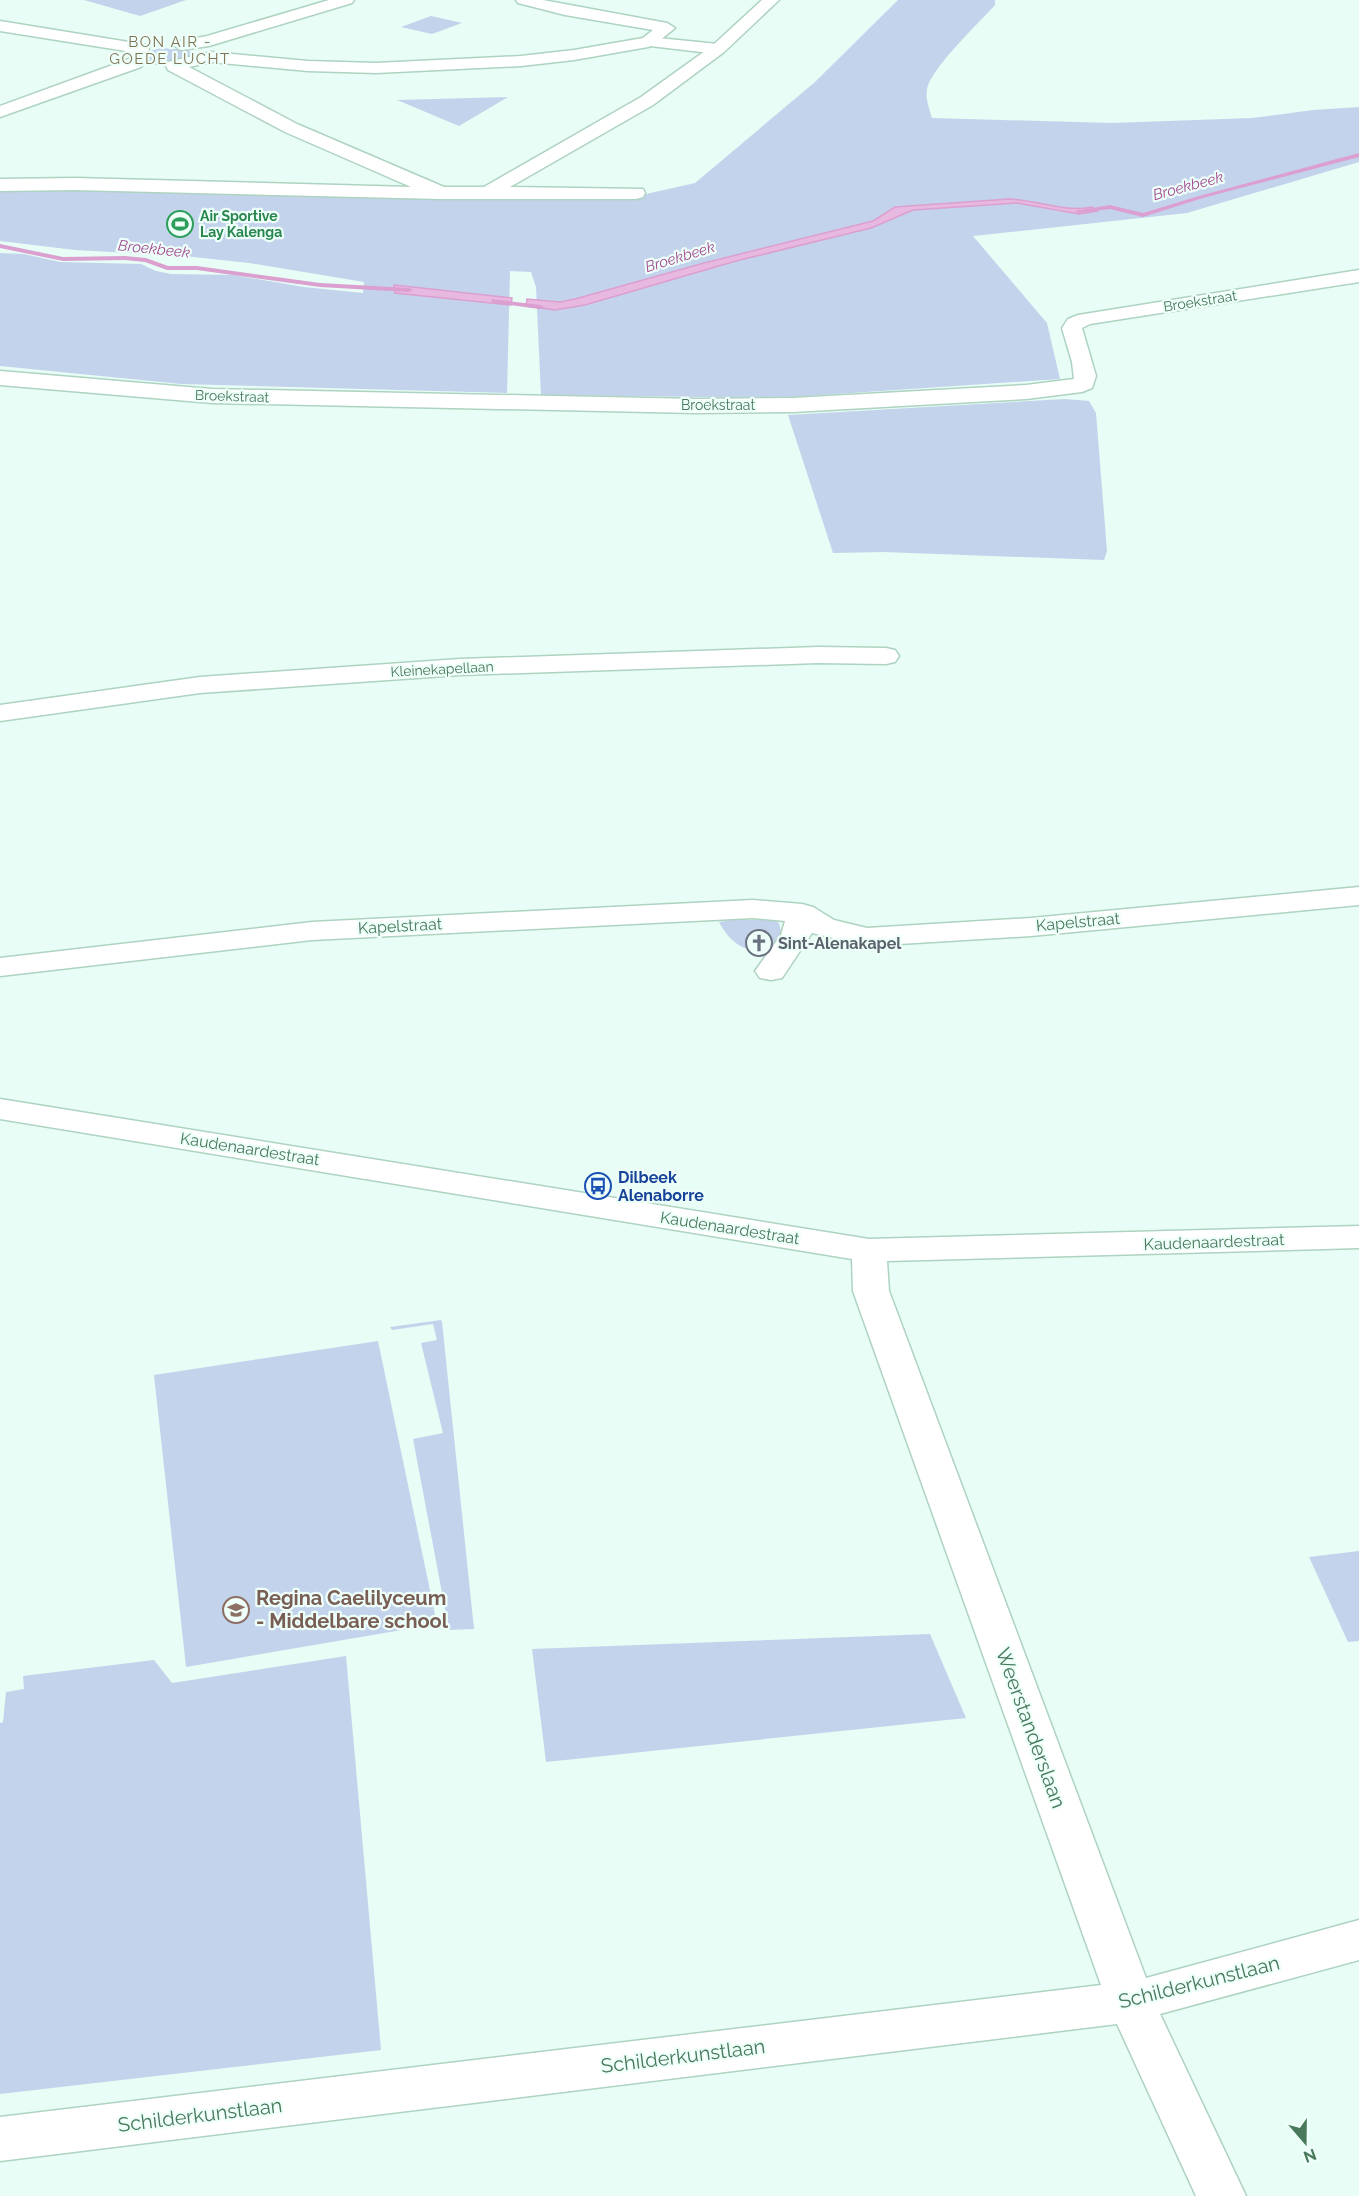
<svg xmlns="http://www.w3.org/2000/svg" width="1359" height="2196" font-family="Raleway,sans-serif">
  <style>
    .green { fill: #c4d3ec }
    .water { fill: #e8b9e0; stroke: #db9fd0; stroke-width: 1.5 }
    .lines { fill: none; stroke-linecap: round; stroke-linejoin: round }
    .stream { fill: #db9fd0; fill-rule: evenodd }
    .pedestrian-casing { stroke: #aed3c0; stroke-width: 3 }
    .minor-casing { stroke: #aed3c0; stroke-width: 3 }
    .pedestrian { fill: #fff; fill-rule: evenodd }
    .minor { fill: #fff; fill-rule: evenodd }
    .labels { text-anchor: middle; dominant-baseline: central; stroke-width: 4.5; stroke-linejoin: round; paint-order: stroke }
    .far-leisure-label { font-size: 14px; font-weight: bold; fill: #27864d; stroke: #eefff9; text-anchor: start }
    .far-street-label { font-size: 14px; fill: #49795c; stroke: #eefff9 }
    .far-neighbourhood-label { font-size: 15px; letter-spacing: 1.5px; fill: #807354; stroke: #eefff9 }
    .far-water-label { font-size: 15px; font-style: italic; fill: #a34a91; stroke: #eefff9 }
    .street-label { font-size: 16px; fill: #49795c; stroke: #eefff9 }
    .worship-label { font-size: 16px; font-weight: bold; fill: #5b616d; stroke: #eefff9; text-anchor: start }
    .transit-label { font-size: 16px; font-weight: bold; fill: #164399; stroke: #eefff9; text-anchor: start }
    .near-education-label { font-size: 20px; font-weight: bold; fill: #785e54; stroke: #eefff9; text-anchor: start }
    .near-street-label { font-size: 20px; fill: #49795c; stroke: #eefff9 }
  </style>
  <rect width="100%" height="100%" fill="#e7fdf5"/>
  <path class="green" d="M84,0H186L140,16Z
    M898,0H995V5C979,23 930,69 927,90C925,99 930,110 932,118L1112,123L1252,118L1313,110L1359,107V162L1187,213L973,236L1047,323L1060,379L778,398L541,395L536,287L531,272L510,271L507,393L181,384L0,366V253L24,254L60,262L141,264L156,271L171,274L233,275L304,287L363,293L364,282L249,263L184,256L75,250L0,241V190L637,196L695,183L815,82Z
    M431,16L462,23L432,34L401,27Z
    M161,48L189,50L194,55C181,65 156,71 144,59L147,52Z
    M508,97L459,126L397,100Z
    M1065,399L1089,401L1096,413L1107,551L1104,560L883,552L833,553L788,415Z
    M731,920H774L779,923L783,940L770,952C745,953 730,943 719,922Z
    M441,1320L442,1322L474,1629L449,1630L413,1439L443,1433L421,1343L437,1340L433,1324L392,1330L390,1327Z
    M378,1341L437,1624L186,1667L154,1375Z
    M1359,1551V1641L1348,1642L1309,1557Z
    M930,1634L966,1718L546,1762L532,1649Z
    M346,1656L381,2050L0,2094V1723L3,1722L6,1692L24,1689L23,1676L154,1660L172,1683Z"/>
  <path class="water" d="M1009,199C1037,200 1066,213 1092,207L1097,211L1079,214L1017,203L913,210L871,228L736,261L585,305L555,310L526,306L527,299L560,302L575,299L704,263L861,224L873,221L895,207Z
    M394,285L512,298L511,305L395,293Z"/>
  <g class="lines">
    <path class="stream" d="M1359,153V157L1203,198L1143,217L1110,209L1078,213L1075,211L1110,205L1143,213L1199,196Z
      M0,244L63,257L125,256L146,258L168,266H197L320,283L409,288L413,290L409,292L320,287L197,270H167L145,262L125,260L63,261L0,248Z
      M492,299L540,305L544,307L540,309L495,303L491,301Z"/>
    <defs>
      <path id="pedestrian" d="M648,37L718,44L726,49L718,54L642,45L640,42Z"/>
      <path id="minor" d="M329,0H354L352,3L209,46L181,50L173,45L175,42L207,36Z
        M516,0H543L667,23L675,28L654,45L648,47L574,60L521,66L376,73L308,71L211,62L189,67L297,124L444,187H484L641,97L712,46L762,0H779L724,52L653,105L510,187L643,189L645,193L643,197L636,199H441L75,190L0,191V179L75,178L411,187L285,132L168,70L166,66L168,62L211,52L308,61L376,63L521,56L574,50L643,38L653,30L565,15L518,3Z
        M0,21L147,45L149,48L146,61L141,67L0,117V106L129,59L132,52L0,31Z
        M1359,270V282L1090,324L1082,328L1096,376L1092,388L1082,392L1026,399L793,412L696,413L212,403L0,385V371L212,389L696,399L793,398L1026,385L1074,379L1072,362L1062,328L1068,319L1078,315Z
        M818,647L886,648L895,650L899,656L895,662L886,664L818,663L460,675L200,693L0,721V705L200,677L460,659Z
        M1359,887V905L1031,936L867,946L812,933L782,978L771,980L760,978L755,971L781,935L785,921L753,918L312,940L0,976V958L312,922L753,900L802,904L813,907L834,920L867,928L1031,918Z
        M0,1099L869,1239L1359,1226V1248L887,1261L889,1291L1146,1978L1359,1920V1960L1160,2014L1246,2196H1196L1117,2024L0,2161V2117L1101,1985L853,1291L852,1259L0,1119Z"/>
    </defs>
    <use href="#pedestrian" class="pedestrian-casing"/>
    <use href="#minor" class="minor-casing"/>
    <use href="#pedestrian" class="pedestrian"/>
    <use href="#minor" class="minor"/>
  </g>
  <defs>
    <symbol id="stadium-ring" viewBox="-11 -11 22 22"><circle r="9.5" fill="#eefff9" stroke="#2e9e5b" stroke-width="1.5"/><path d="M0-5a6.5 5 0 1 0 0 10a6.5 5 0 1 0 0-10ZM-3.5-1.8h7v3.6h-7Z" fill="#2e9e5b"/></symbol>
    <symbol id="church-ring" viewBox="-11 -11 22 22"><circle r="9.5" fill="#eefff9" stroke="#6b7280" stroke-width="1.5"/><path d="M-1.2-6h2.4v3.5h3.3v2.4h-3.3V6h-2.4V-.1h-3.3v-2.4h3.3Z" fill="#6b7280"/></symbol>
    <symbol id="bus-ring" viewBox="-11 -11 22 22"><circle r="9.5" fill="#eefff9" stroke="#1a4fb4" stroke-width="1.5"/><path d="M-5-6H5V4H4V6H2V4H-2V6H-4V4H-5ZM-3.5-4V0h7V-4ZM-3.5 1.2v1.5H-2V1.2ZM2 1.2v1.5H3.5V1.2Z" fill="#1a4fb4"/></symbol>
    <symbol id="school-ring" viewBox="-11 -11 22 22"><circle r="9.5" fill="#eefff9" stroke="#8d6e63" stroke-width="1.5"/><path d="M0-5L7-2L0 1L-7-2ZM-4 1L0 2.5L4 1V4Q0 6-4 4Z" fill="#8d6e63"/></symbol>
  </defs>
  <g fill-rule="evenodd">
    <use href="#stadium-ring" x="165" y="209" width="30" height="30"/>
    <use href="#church-ring" x="744" y="928" width="30" height="30"/>
    <use href="#bus-ring" x="583" y="1171" width="30" height="30"/>
    <use href="#school-ring" x="221" y="1595" width="30" height="30"/>
  </g>
  <g class="labels">
    <g class="far-leisure-label">
      <text x="200" y="216">Air Sportive<tspan x="200" dy="16">Lay Kalenga</tspan></text>
    </g>
    <g class="far-street-label">
      <text transform="translate(1200 301) rotate(-9)">Broekstraat</text>
      <text transform="translate(232 396) rotate(2)">Broekstraat</text>
      <text x="718" y="405">Broekstraat</text>
      <text transform="translate(442 669) rotate(-3)">Kleinekapellaan</text>
    </g>
    <g class="far-neighbourhood-label">
      <text x="170" y="42">BON AIR -<tspan x="170" dy="17">GOEDE LUCHT</tspan></text>
    </g>
    <g class="far-water-label">
      <text transform="translate(1188 186) rotate(-15)">Broekbeek</text>
      <text transform="translate(154 249) rotate(6)">Broekbeek</text>
      <text transform="translate(680 257) rotate(-17)">Broekbeek</text>
    </g>
    <g class="street-label">
      <text transform="translate(1078 922) rotate(-5)">Kapelstraat</text>
      <text transform="translate(400 926) rotate(-3)">Kapelstraat</text>
      <text transform="translate(250 1149) rotate(9)">Kaudenaardestraat</text>
      <text transform="translate(730 1228) rotate(9)">Kaudenaardestraat</text>
      <text transform="translate(1214 1242) rotate(-2)">Kaudenaardestraat</text>
    </g>
    <g class="worship-label">
      <text x="778" y="943">Sint-Alenakapel</text>
    </g>
    <g class="transit-label">
      <text x="618" y="1177">Dilbeek<tspan x="618" dy="18">Alenaborre</tspan></text>
    </g>
    <g class="near-education-label">
      <text x="256" y="1598">Regina Caelilyceum<tspan x="256" dy="23">- Middelbare school</tspan></text>
    </g>
    <g class="near-street-label">
      <text transform="translate(1031 1728) rotate(70)">Weerstanderslaan</text>
      <text transform="translate(1199 1982) rotate(-14)">Schilderkunstlaan</text>
      <text transform="translate(683 2056) rotate(-7)">Schilderkunstlaan</text>
      <text transform="translate(200 2115) rotate(-7)">Schilderkunstlaan</text>
    </g>
  </g>
  <g transform="translate(1305 2142) rotate(160)" stroke="#eefff9" stroke-width="4.5" paint-order="stroke">
  <path d="M0-4.5L10 22L0 15L-10 22Z" fill="#49795c"/>
  <text y="-9" font-size="16" font-weight="bold" text-anchor="middle" fill="#49795c">N</text>
  </g>
</svg>
